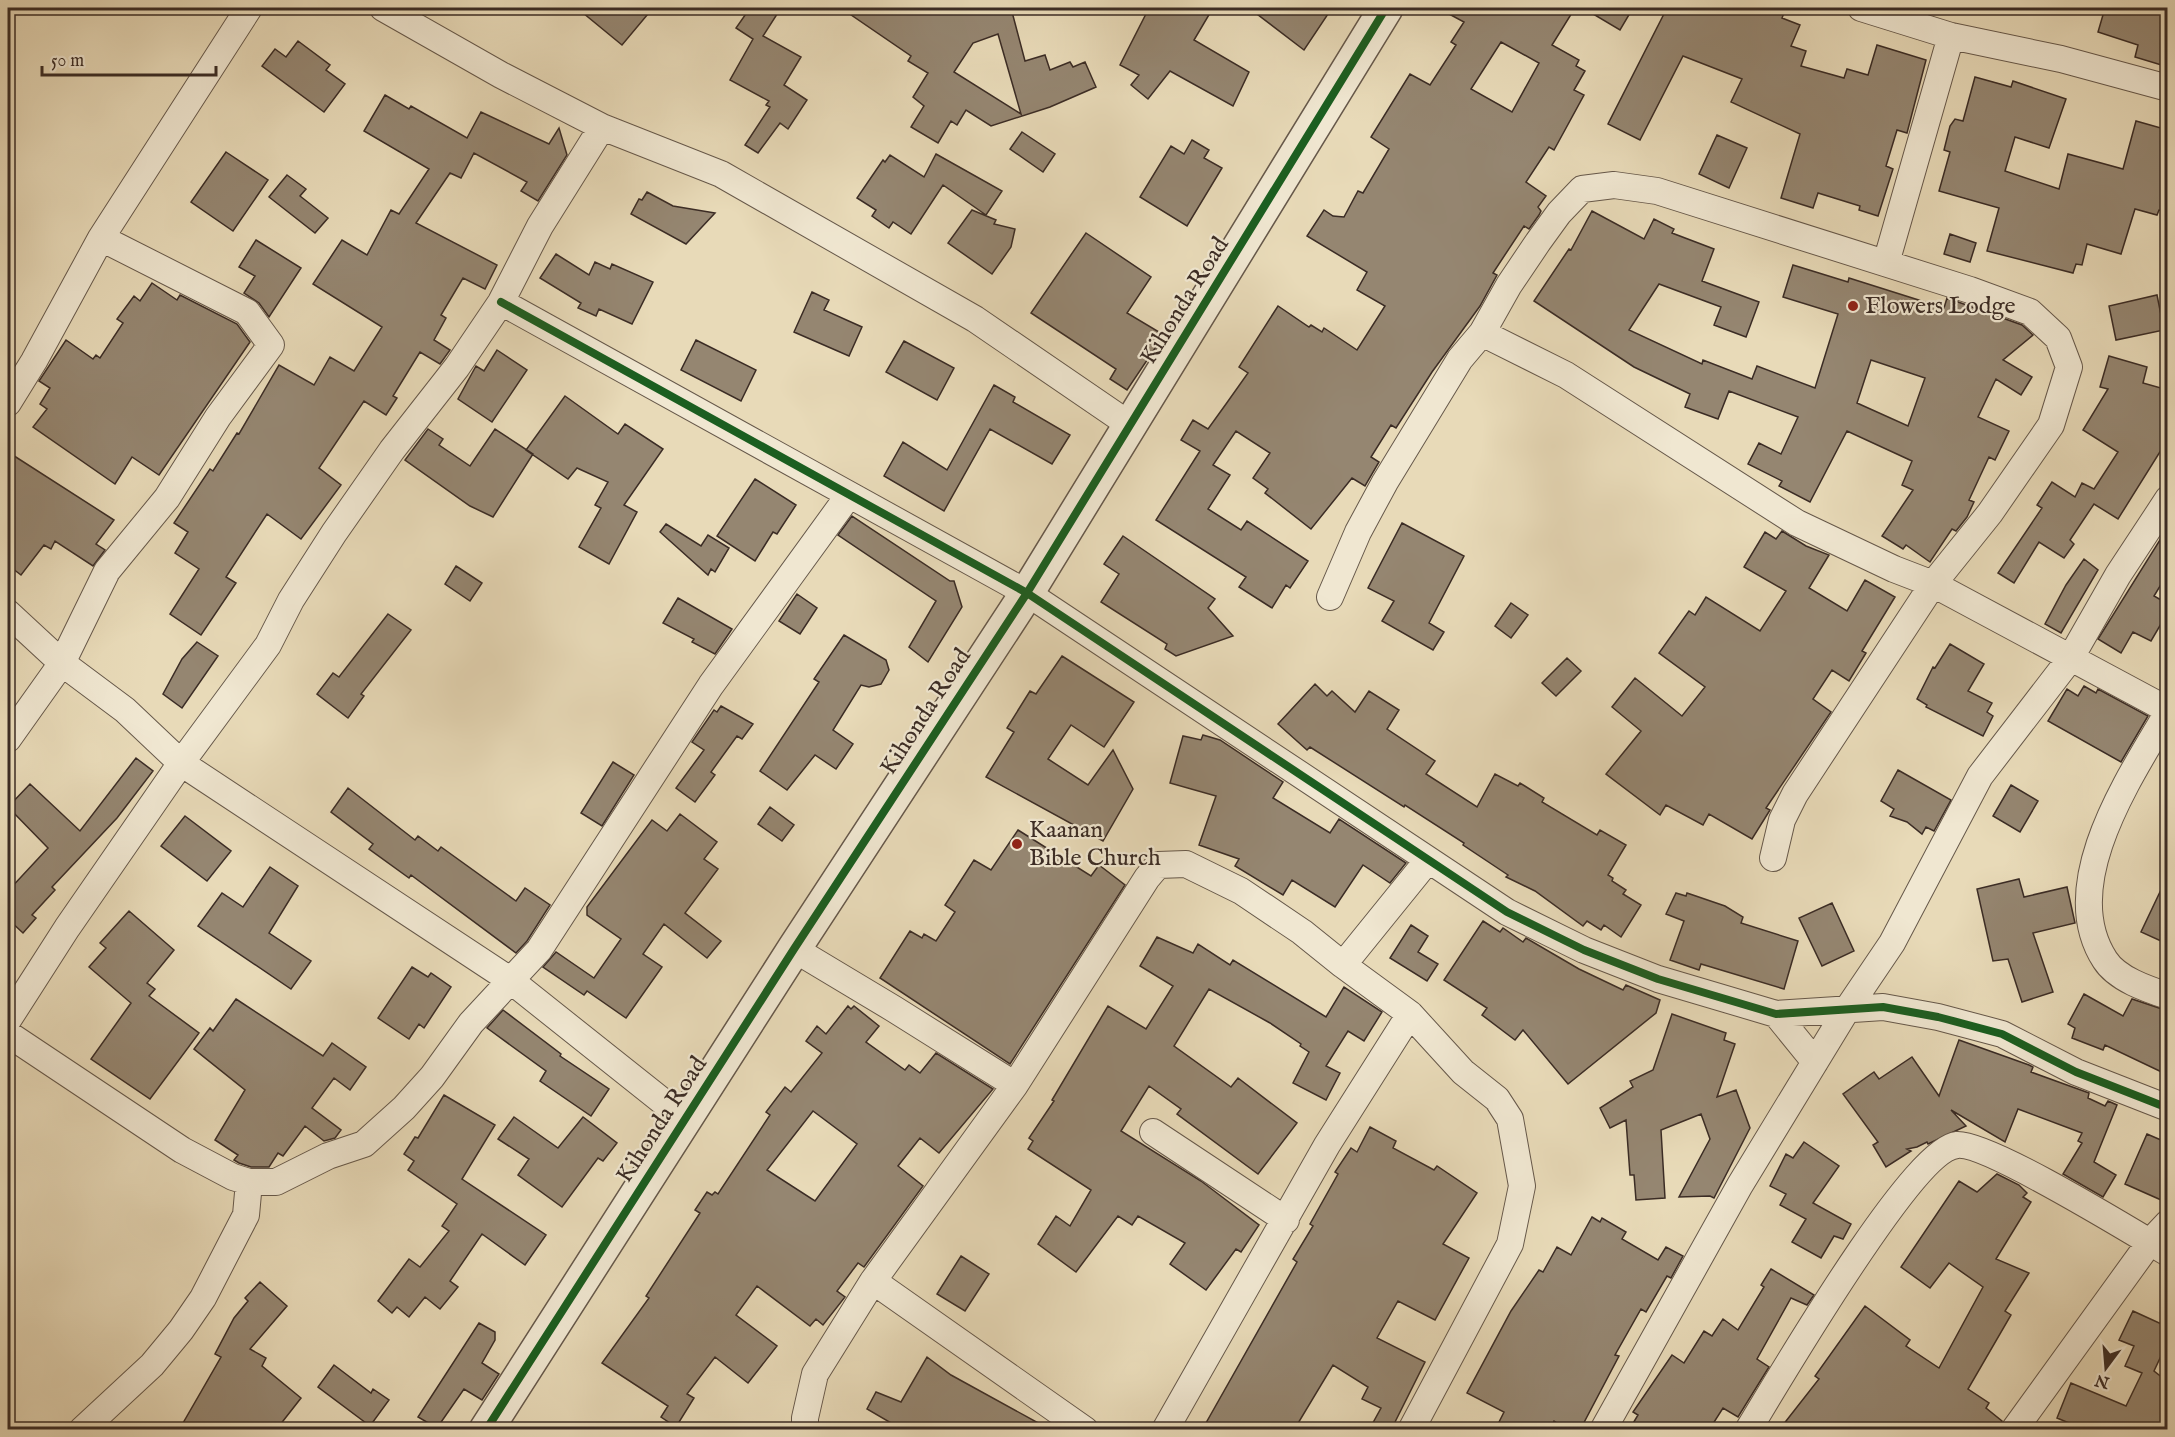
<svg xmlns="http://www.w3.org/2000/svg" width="2175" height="1437" font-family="'IM FELL English',serif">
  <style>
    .building { fill: #958671; stroke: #3b2c25; stroke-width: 1.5; fill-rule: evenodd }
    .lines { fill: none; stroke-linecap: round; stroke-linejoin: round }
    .minor-casing { stroke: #66584a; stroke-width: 28 }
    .tertiary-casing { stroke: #66584a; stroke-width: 36 }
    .minor { stroke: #f0e7d1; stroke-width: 26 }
    .tertiary { stroke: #f0e7d1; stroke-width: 33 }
    .cycleway-casing { stroke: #f0e7d1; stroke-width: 11 }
    .cycleway { stroke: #1b5e20; stroke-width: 8 }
    .poi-dot { fill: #8f2418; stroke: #f0e7d1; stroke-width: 2 }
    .labels { text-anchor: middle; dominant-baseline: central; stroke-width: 4.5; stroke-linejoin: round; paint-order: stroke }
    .street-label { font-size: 24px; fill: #3b2c25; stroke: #f0e7d1 }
    .poi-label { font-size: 24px; fill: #3b2c25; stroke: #f0e7d1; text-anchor: start }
  </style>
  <rect width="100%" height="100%" fill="#e8dab8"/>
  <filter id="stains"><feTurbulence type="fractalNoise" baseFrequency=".00333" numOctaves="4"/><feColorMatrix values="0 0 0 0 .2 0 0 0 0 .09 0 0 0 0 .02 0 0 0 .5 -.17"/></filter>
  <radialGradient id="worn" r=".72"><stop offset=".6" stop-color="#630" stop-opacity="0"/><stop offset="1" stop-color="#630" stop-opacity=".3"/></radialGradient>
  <path class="building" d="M577,8H653L622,45Z
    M750,8H781L763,36L801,57L784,85L807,100L788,129L780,123L758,153L745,145L770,107L766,105L769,101L730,80L753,39L736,28Z
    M841,8H1011L1025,61L1045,55L1050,70L1070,62L1073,67L1085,62L1096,87L1050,107L991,126L966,110L957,125L951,121L938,143L911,127L924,106L913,97L928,73L908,61L911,56ZM998,34L1021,114L954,72L973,43Z
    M1149,8H1213L1194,40L1249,72L1233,106L1170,71L1148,99L1131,85L1139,75L1120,65Z
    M1249,8H1332L1304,50Z
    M1438,8H1575L1552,45L1579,60L1576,66L1585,71L1574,90L1584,95L1554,150L1549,147L1526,182L1546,196L1538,207L1541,211L1539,215L1529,229L1524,226L1493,273L1497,275L1480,306L1432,372L1396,428L1391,425L1371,457L1379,462L1365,486L1352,478L1311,529L1265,493L1268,489L1253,478L1270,453L1236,431L1213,465L1230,475L1208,509L1241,530L1247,521L1308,561L1290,588L1286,585L1272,608L1239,587L1246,577L1156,520L1200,451L1181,440L1193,420L1208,429L1226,404L1248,373L1239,367L1278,306L1309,327L1311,325L1322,332L1324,328L1357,350L1385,306L1357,290L1367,272L1307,236L1324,210L1333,216L1344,217L1358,191L1363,193L1389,149L1371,137L1410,74L1430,85L1456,45L1451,42L1464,22ZM1501,42L1539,63L1512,112L1471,89Z
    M1583,8H1633L1620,30Z
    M1667,8H1771L1784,13L1782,18L1800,25L1791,46L1806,51L1801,66L1844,78L1847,69L1868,75L1877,45L1926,60L1907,133L1897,130L1886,166L1893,169L1878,216L1859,210L1860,206L1818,193L1813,208L1781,198L1800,134L1731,102L1742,79L1683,56L1640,140L1608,124Z
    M2105,8H2168V67L2135,57L2138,45L2098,32Z
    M298,41L330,65L326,70L345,84L324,112L262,66L275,49L286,57Z
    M1975,77L2011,87L2013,81L2066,99L2049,148L2015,137L2005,171L2059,189L2068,154L2123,169L2136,121L2168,130V212L2159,210L2157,215L2135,209L2121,254L2087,244L2082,265L2076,264L2073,273L1987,251L1999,208L1939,191L1950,152L1944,150L1950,126L1955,119L1963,121Z
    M385,95L409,109L411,106L467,138L481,112L549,144L559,128L567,155L538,201L521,191L527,182L474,153L461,178L450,173L416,223L497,265L485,289L463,278L441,315L446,318L434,340L450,350L440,364L420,352L393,396L397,398L386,415L364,401L319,468L341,485L301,539L267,514L226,577L236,583L201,635L170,614L199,569L175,553L188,532L174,523L210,469L213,471L237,433L239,434L279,365L314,385L330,357L354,371L382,327L313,284L342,240L367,255L391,210L399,214L429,169L364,131Z
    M1022,132L1055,154L1043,172L1010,149Z
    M1717,135L1747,148L1729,188L1699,174Z
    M1192,140L1209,150L1204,158L1222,168L1187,226L1140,197L1171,146L1184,154Z
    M226,152L268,180L233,231L191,202Z
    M936,154L1002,191L986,215L943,185L911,234L893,222L889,228L872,216L876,210L857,198L883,160L885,162L890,155L924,177Z
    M287,175L306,189L300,196L328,218L315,233L269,197Z
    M647,192L673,206L715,213L686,244L631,214L639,199L642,200Z
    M972,210L996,220L994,224L1015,229L1011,247L992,274L948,243Z
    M1592,211L1644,239L1654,219L1674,229L1672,233L1714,249L1702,281L1759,302L1746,337L1714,325L1721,307L1659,284L1629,330L1702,364L1703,360L1752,379L1757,366L1815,388L1838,314L1783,297L1793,265L1848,282L1849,278L1944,308L1947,298L2022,325L2033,335L2003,360L2032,377L2021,395L1996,379L1978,417L2009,431L1995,460L1989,457L1969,500L1974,502L1967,517L1956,531L1952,529L1930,562L1906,545L1903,549L1882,536L1913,490L1902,485L1912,461L1847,431L1810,502L1779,486L1782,481L1748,464L1759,443L1781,454L1798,417L1729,391L1718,419L1685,407L1690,394L1634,367L1534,301L1569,249L1571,250ZM1871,360L1925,378L1908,426L1857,403Z
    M1086,233L1151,277L1127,313L1164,335L1127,390L1110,379L1116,369L1031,313Z
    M1950,234L1976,243L1970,262L1944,254Z
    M256,240L301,268L269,317L259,303L244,293L255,276L239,267Z
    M556,254L589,275L595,262L610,269L612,264L653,282L632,324L599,309L596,316L578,308L581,303L540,278Z
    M152,283L177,300L180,295L237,324L250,342L159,475L132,457L115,484L33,427L47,409L40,404L50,388L39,381L66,340L93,359L96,355L100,358L123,323L117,319L134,296L140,301Z
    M812,292L829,300L824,310L862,327L849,356L794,332Z
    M2157,295L2164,330L2116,340L2109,306Z
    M696,340L756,370L741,401L681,370Z
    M904,341L954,368L937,400L886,372Z
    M497,350L527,370L492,422L458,399L476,366L484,371Z
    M2109,356L2147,367L2143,383L2168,390V439L2118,519L2094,504L2070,540L2074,544L2064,558L2039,542L2014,583L1998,573L2042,508L2037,505L2052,482L2075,497L2082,483L2094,489L2118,452L2083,430L2108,389L2100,387Z
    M994,385L1015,397L1013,402L1070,435L1052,464L990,429L944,511L884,476L903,442L947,470Z
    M565,396L618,434L625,424L663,449L624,505L637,512L609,564L579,547L601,508L595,505L608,482L577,468L568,479L526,450Z
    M428,429L443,439L439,445L470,466L495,429L533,454L493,517L470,506L405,460Z
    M8,452L114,520L96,544L105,550L93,566L55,541L51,549L44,545L21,575L8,565Z
    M755,479L796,505L777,534L773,532L755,561L717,536Z
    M852,516L950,581H954L962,607L928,662L909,647L936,601L838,535Z
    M1402,523L1464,556L1429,623L1444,632L1433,650L1382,621L1394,601L1368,588Z
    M666,524L701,546L708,535L729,548L715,572L711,569L708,575L660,532Z
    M2168,527V573L2154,596L2168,604V612L2151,641L2133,632L2121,653L2098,639Z
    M1782,531L1806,546L1829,555L1809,588L1847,611L1865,580L1895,597L1862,651L1866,653L1849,681L1832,670L1813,699L1831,712L1766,808L1770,810L1752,839L1709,814L1703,825L1666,805L1660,815L1606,774L1641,731L1612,707L1635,678L1682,716L1705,687L1659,653L1689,611L1695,615L1706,597L1760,631L1786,591L1744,567L1765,532L1776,539Z
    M1123,536L1215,599L1208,608L1233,636L1176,656L1165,649L1167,644L1101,602L1119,574L1104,564Z
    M2084,559L2098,570L2061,633L2045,624L2066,585Z
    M456,566L482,583L470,601L445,584Z
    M797,594L817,608L800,634L779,621Z
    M678,598L732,629L715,654L692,642L694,639L663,623Z
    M1511,603L1528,615L1511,638L1495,626Z
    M388,614L411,630L361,694L364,696L348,718L317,694L333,673L339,677Z
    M844,635L886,660L889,670L881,684L869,687L861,685L833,730L853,744L836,769L815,755L787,790L760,771L819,682L814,679Z
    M197,642L218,656L182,708L163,694L182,659Z
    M1950,644L1984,664L1968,691L1992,703L1987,712L1993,716L1983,736L1926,707L1927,705L1917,699L1933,667L1935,668Z
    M1062,656L1134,702L1104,747L1071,725L1048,759L1088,785L1113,750L1133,789L1103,841L986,777L1014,732L1007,728L1030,691L1036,694Z
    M1567,658L1581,671L1556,696L1542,683Z
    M1315,684L1327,696L1332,691L1355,712L1369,691L1399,710L1387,729L1435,761L1426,774L1477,807L1495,774L1518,786L1520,783L1544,798L1542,802L1597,835L1600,830L1626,845L1608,875L1613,878L1612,881L1626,890L1623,894L1641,905L1621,937L1604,925L1601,930L1587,921L1583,926L1535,891L1506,877L1508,875L1463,845L1464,843L1405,805L1404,807L1310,747L1307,750L1278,724Z
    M2084,686L2096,693L2098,689L2148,716L2121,762L2048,721L2067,689L2078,696Z
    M721,706L753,724L742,739L737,736L711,772L715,775L695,802L676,788L704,750L692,742L714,710L717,712Z
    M1203,735L1220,740L1283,782L1273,798L1330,833L1339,819L1406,863L1390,883L1363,865L1335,907L1292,880L1283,895L1235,866L1239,859L1199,845L1216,796L1170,783L1183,736L1201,740Z
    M136,758L153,771L117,818L52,887L55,890L32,915L36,918L23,933L8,919V891L48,848L8,807L30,784L80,831Z
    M613,762L634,775L602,826L581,813Z
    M1898,770L1951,800L1934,831L1926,827L1922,834L1907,822L1890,816L1894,809L1881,801Z
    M2011,785L2038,801L2020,832L1993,816Z
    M348,788L415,840L418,836L438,851L441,847L516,901L525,888L550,905L527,941L516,953L411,875L409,878L369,849L373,844L331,812Z
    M770,807L794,825L782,841L758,824Z
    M680,814L717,842L704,859L718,869L685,913L721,941L707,958L664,924L643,954L662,967L626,1018L587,991L584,995L543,967L556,952L594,978L621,939L587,915V907L652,820L667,831Z
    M185,816L231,851L207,881L161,846Z
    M1018,830L1091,876L1099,865L1125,885L1010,1064L880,978L910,931L922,938L924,934L936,941L955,912L945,905L974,860L991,870Z
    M270,867L298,886L269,933L311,961L291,989L198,926L222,893L243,907Z
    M2168,875V927L2161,941L2141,932Z
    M2019,879L2024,897L2067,887L2075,923L2033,933L2053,992L2022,1002L2008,959L1993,961L1977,889Z
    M1676,893L1686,896L1687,893L1725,906L1743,917L1741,923L1798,941L1784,989L1701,964L1699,970L1670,960L1684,921L1666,914Z
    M1832,903L1854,951L1822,966L1799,918Z
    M129,911L174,950L147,983L155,989L149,996L199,1033L150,1099L91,1059L131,1003L89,967L106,948L100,943Z
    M1483,921L1500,932L1503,928L1523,942L1526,938L1579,969L1623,990L1626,985L1660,1000L1656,1013L1568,1084L1523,1030L1515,1040L1482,1015L1487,1008L1444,980Z
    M1411,925L1428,936L1418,952L1438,964L1427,981L1390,958Z
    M1157,937L1193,953L1198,944L1230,965L1233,960L1326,1017L1344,987L1382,1012L1364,1041L1348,1031L1326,1066L1340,1073L1326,1100L1293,1083L1309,1052L1300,1046L1301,1044L1270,1023L1209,989L1174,1046L1231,1087L1238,1078L1297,1123L1258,1174L1177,1114L1181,1109L1149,1086L1121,1131L1201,1181L1259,1225L1241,1252L1236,1249L1206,1290L1170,1264L1185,1243L1138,1216L1132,1225L1118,1216L1076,1272L1038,1244L1056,1216L1070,1226L1091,1190L1028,1149L1033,1141L1029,1138L1054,1101L1052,1100L1108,1006L1146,1029L1173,986L1140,966Z
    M412,967L428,977L431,973L451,987L424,1028L419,1024L409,1039L378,1018Z
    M2084,994L2123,1016L2132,999L2168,1011V1075L2105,1045L2103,1050L2072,1038L2075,1028L2068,1024Z
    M236,999L323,1056L332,1043L366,1067L350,1090L334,1078L312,1108L341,1130L335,1138L324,1141L305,1126L283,1156L278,1153L269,1167H251L239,1163L234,1160L238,1155L215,1140L245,1090L194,1049L210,1028L213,1031Z
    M848,1006L851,1009L854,1006L879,1026L866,1042L905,1070L909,1065L920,1073L936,1053L993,1089L939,1153L920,1138L898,1166L923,1186L864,1267L858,1263L837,1291L845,1297L823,1325L816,1319L810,1326L757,1286L736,1315L777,1346L748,1383L715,1357L687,1394L694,1398L676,1427L661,1417L668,1406L602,1363L649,1298L646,1296L700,1213L695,1210L707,1192L712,1195L715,1192L718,1194L770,1115L766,1112L785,1087L791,1092L822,1053L806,1041L817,1026L826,1034ZM813,1111L857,1144L815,1201L767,1170Z
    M503,1010L561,1054L560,1056L609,1089L591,1116L540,1081L546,1071L487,1028Z
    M1672,1014L1726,1033L1724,1040L1735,1044L1717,1097L1736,1090L1750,1128L1714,1198L1710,1196L1679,1197L1710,1139L1701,1114L1661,1130L1665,1198L1636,1200L1634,1175H1630L1626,1120L1610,1128L1600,1108L1633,1087L1630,1081L1653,1070Z
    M1959,1040L2029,1065L2033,1067L2031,1072L2089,1093L2088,1098L2105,1106L2108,1101L2117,1105L2094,1162L2116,1175L2103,1197L2063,1174L2082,1143L2078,1141L2082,1133L2018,1109L2005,1142L1951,1110L1966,1126L1928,1144L1927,1142L1917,1147L1907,1149L1911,1151L1886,1167L1873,1145L1878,1142L1843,1094L1874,1072L1879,1079L1912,1057L1939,1096Z
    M444,1095L495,1125L462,1179L546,1235L525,1265L482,1234L450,1281L458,1287L440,1309L425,1297L409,1317L397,1307L392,1313L378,1301L409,1259L420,1267L449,1231L442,1226L457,1204L408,1170L414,1161L404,1154L415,1137L418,1138Z
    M514,1117L558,1148L583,1117L617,1143L603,1161L598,1158L562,1207L518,1175L529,1159L498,1139Z
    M1370,1127L1396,1141L1393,1148L1434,1170L1437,1166L1477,1193L1443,1244L1469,1258L1435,1320L1398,1301L1377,1338L1425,1362L1391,1430H1369L1381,1408L1362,1399L1368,1387L1333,1365L1294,1430H1202L1297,1262L1293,1259L1313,1226L1310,1224L1338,1174L1335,1172L1351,1148L1357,1152Z
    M2147,1134L2168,1143V1203L2125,1184Z
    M1804,1142L1839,1166L1813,1203L1851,1224L1843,1239L1834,1236L1821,1258L1792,1242L1806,1219L1780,1205L1786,1194L1770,1186L1786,1154L1793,1158Z
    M1997,1174L2019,1185L2027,1193L2023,1197L2031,1202L1996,1259L2029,1273L2005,1311L2011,1315L1968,1389L1989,1403L1986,1408L2002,1421L1999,1430H1779L1819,1379L1815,1376L1865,1306L1910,1340L1906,1346L1939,1368L1983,1287L1949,1263L1930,1288L1901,1267L1959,1181L1977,1192Z
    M1592,1217L1600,1222L1602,1218L1626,1232L1622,1239L1658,1260L1666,1247L1683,1256L1671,1278L1667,1276L1646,1312L1641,1309L1615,1355L1619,1356L1580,1430H1568L1554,1421L1550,1430H1495L1504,1412L1467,1393L1511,1311L1539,1270L1543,1272L1557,1247L1571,1255Z
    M961,1256L989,1274L965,1311L937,1294Z
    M1771,1269L1814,1295L1807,1305L1791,1298L1757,1359L1769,1367L1738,1417L1723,1408L1709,1430H1629L1638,1415L1633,1412L1672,1355L1684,1363L1704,1331L1712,1336L1723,1319L1738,1330L1764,1287L1761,1285Z
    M260,1282L287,1306L250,1349L266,1358L262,1366L301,1398L276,1430H179L221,1357L215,1354L234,1318L248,1301L245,1298Z
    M2133,1311L2168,1327V1341L2154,1371L2168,1382V1430H2086L2057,1418L2071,1383L2126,1406L2142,1373L2125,1366L2134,1346L2119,1340Z
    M479,1323L495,1332V1340L482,1363L499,1374L482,1400L464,1389L437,1428L418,1417Z
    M927,1357L951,1375L1051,1430H903L867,1409L876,1392L901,1402Z
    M334,1365L371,1393L373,1389L389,1400L370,1426L318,1387Z"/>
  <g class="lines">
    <defs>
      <path id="minor" d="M383,8L501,75L602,127L721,174L975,319L1130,425
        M1861,8L1951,36L2061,59L2168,88
        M1886,263L1951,36
        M501,302L1027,593L1507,912L1584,950L1658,979L1776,1014L1883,1007L1938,1017L2002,1034L2076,1072L2168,1108
        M1482,333L1566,375L1797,523L1894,569L1933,584L2168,710
        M8,403L34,361L101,238L249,8
        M1330,597L1358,532L1385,482L1460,359L1482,333L1509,285L1538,242L1559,213L1582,189L1614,185L1657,191L1970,290L2030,312L2058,338L2069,367L2051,425L1990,513L1933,584L1795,794L1782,820L1773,858
        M8,613L62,663L125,710L181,763L510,980L686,1120
        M2168,712C2130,777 2056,885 2105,960C2117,979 2147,989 2168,996
        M8,739L62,663L107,571L167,498L218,417L271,345L247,312L101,238
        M794,949L894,1009L1015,1085
        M1343,965L1428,860
        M1776,1014L1815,1062
        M8,1020L67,928L181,763L268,645L291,600L334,533L392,450L457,367L501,302L540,226L602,127
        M8,1034L182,1150L233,1177L249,1182H276L328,1156L364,1144L404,1108L432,1077L471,1023L539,950L711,685L849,495
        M1153,1132L1286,1220
        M873,1281L1085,1430
        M82,1430L152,1365L181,1330L203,1298L246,1215L249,1182
        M805,1430V1418L815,1374L873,1281L1015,1085L1147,878L1158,865L1186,864L1241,891L1302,932L1343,965L1410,1014L1463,1072L1497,1099L1510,1119L1522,1186L1510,1244L1411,1430
        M1165,1430L1327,1145L1410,1014
        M1603,1430L1740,1185L1846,1011L1892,943L1980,776L2070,659L2118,575L2168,499
        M1748,1430C1777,1383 1912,1150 1957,1145C1987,1142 2134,1233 2168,1253
        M2014,1430L2150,1242L2168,1223"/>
      <path id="tertiary" d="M486,1430L794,949L1027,593L1386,8"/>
    </defs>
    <use href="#minor" class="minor-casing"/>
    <use href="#tertiary" class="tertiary-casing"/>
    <use href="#minor" class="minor"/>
    <use href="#tertiary" class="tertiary"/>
    <defs>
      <path id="cycleway" d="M501,302L1027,593L1507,912L1584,950L1658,979L1776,1014L1883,1007L1938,1017L2002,1034L2076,1072L2168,1108
        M486,1430L794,949L1027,593L1386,8"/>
    </defs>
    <use href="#cycleway" class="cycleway-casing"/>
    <use href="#cycleway" class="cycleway"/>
  </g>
  <g class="poi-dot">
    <circle cx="1853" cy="306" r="6"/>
    <circle cx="1017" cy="844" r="6"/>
  </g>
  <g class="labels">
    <g class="street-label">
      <text transform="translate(1185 301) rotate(-58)">Kihonda Road</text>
      <text transform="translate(926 712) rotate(-57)">Kihonda Road</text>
      <text transform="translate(662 1120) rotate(-57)">Kihonda Road</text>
    </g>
    <g class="poi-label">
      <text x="1865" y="306">Flowers Lodge</text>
      <text x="1029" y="830">Kaanan<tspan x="1029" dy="28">Bible Church</tspan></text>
    </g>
  </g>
  <rect width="2175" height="1437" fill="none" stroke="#e8dab8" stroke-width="30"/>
  <rect x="9" y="9" width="2157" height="1419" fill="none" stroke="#3b2c25" stroke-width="3"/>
  <rect x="15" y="15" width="2145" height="1407" fill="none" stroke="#3b2c25" stroke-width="1.5"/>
  <g transform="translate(2106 1368) rotate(196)" stroke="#f0e7d1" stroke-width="4.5" paint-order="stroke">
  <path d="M0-4.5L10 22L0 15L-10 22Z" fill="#3b2c25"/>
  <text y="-9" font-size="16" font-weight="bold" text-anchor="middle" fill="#3b2c25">N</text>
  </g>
  <path d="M42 66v9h174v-9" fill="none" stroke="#3b2c25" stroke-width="3"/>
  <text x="51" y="66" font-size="18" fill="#3b2c25" stroke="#f0e7d1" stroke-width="4.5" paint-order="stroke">50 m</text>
  <rect width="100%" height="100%" filter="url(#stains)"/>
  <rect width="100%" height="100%" fill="url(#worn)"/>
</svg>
